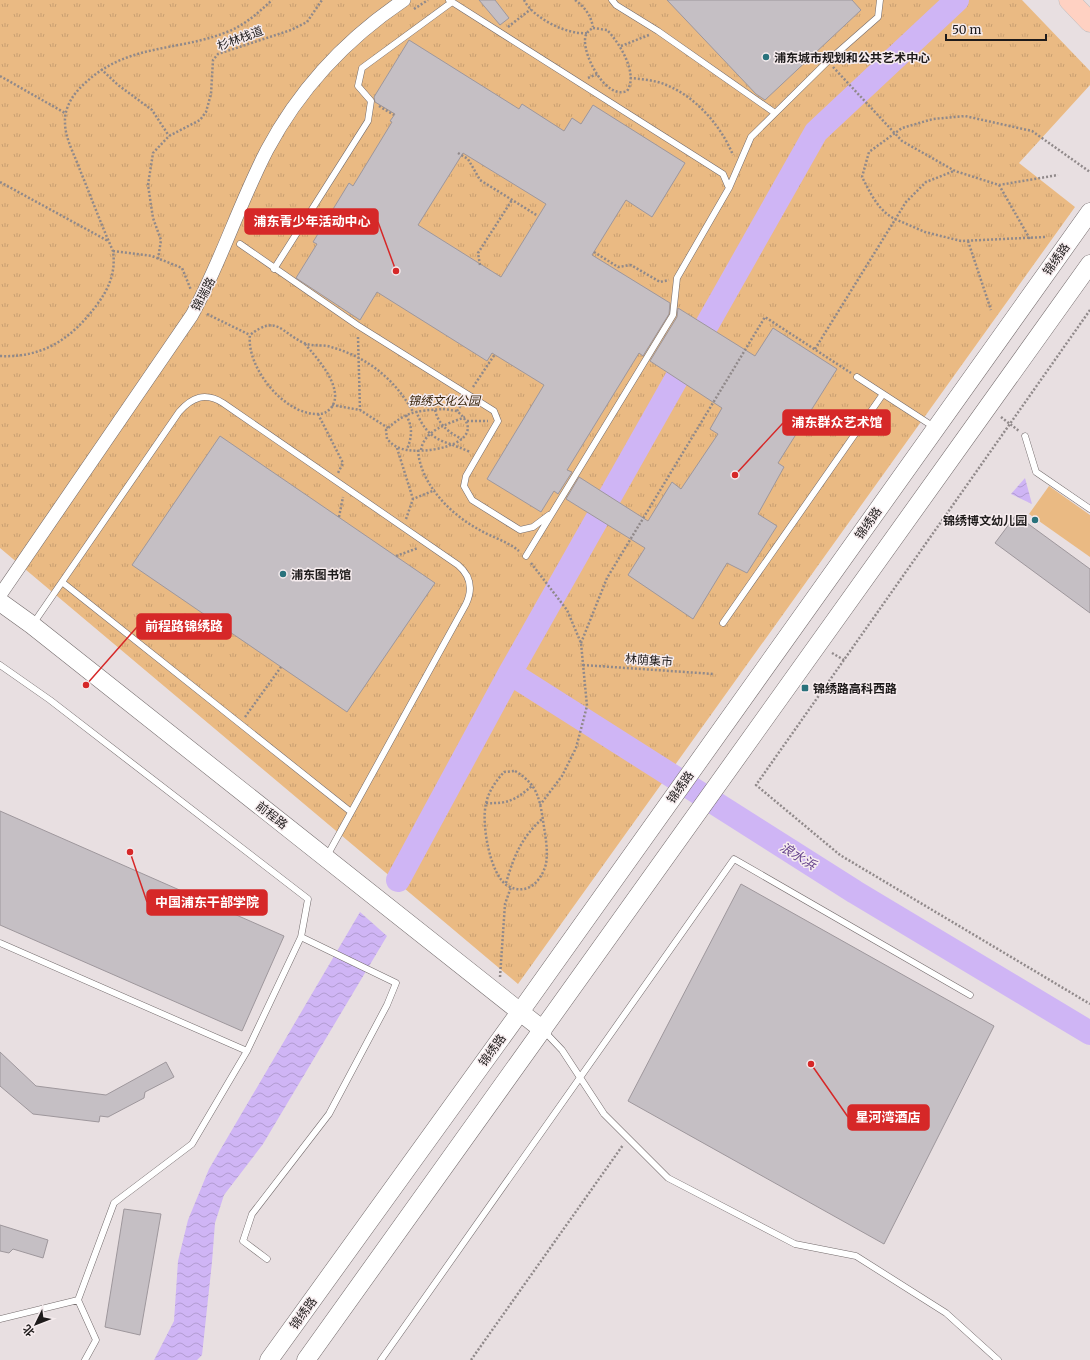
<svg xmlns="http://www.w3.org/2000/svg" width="1090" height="1360" font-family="Merriweather,'Noto Sans SC',serif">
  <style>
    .park { fill: url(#park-tufts) }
    .pitch { fill: #eaba83 }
    .water { fill: url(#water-waves) }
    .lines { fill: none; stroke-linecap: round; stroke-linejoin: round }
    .river { stroke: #cfb5f5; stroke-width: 24 }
    .building { fill: #c5bfc4; stroke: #9e979c; fill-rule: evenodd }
    .lane-casing { stroke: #736b6c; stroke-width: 7 }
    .street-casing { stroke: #736b6c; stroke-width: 14 }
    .secondary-casing { stroke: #736b6c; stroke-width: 19 }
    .primary-casing { stroke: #c0bfbf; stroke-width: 21 }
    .path { stroke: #90898a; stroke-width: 2.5; stroke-dasharray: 2 2; stroke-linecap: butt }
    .lane { stroke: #fff; stroke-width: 6 }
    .street { stroke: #fff; stroke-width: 13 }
    .secondary { stroke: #fff; stroke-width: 18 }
    .primary { stroke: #ffd1c2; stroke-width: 20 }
    .poi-dot { fill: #29727c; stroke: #f6ecee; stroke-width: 1.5 }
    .labels { text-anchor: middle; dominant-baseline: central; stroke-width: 3; stroke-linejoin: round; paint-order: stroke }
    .street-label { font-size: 12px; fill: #1e1b1b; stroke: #f6ecee }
    .poi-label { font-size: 12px; font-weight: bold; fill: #1e1b1b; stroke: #f6ecee; text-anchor: start }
    .park-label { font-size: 12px; font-style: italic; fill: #3a260d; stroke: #f6ecee }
    .water-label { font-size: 13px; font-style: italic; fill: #63408b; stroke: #f6ecee }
    .leader { fill: none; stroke: #d62828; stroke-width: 1.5 }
    .callout-dot { fill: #d62828; stroke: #f6ecee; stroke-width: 1.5 }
    .callout { fill: #d62828; stroke: #d62828; stroke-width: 1.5 }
    .callout-label { font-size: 13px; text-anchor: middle; font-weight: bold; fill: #fff }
  </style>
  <defs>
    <pattern id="park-tufts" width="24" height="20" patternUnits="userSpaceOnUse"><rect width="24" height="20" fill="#eaba83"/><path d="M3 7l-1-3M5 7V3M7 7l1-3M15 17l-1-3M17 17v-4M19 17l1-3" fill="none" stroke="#c89f71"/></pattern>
    <pattern id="water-waves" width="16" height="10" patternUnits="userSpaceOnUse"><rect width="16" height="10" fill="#cfb5f5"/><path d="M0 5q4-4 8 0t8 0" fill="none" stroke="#b19bd1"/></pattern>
  </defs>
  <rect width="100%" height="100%" fill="#e8dfe1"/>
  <path class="park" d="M0,0H1022L1090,71V85L1019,163L1075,207L518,984L0,548Z"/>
  <path class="pitch" d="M1049,486L1090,515V557L1029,514Z"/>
  <path class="water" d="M1025,478L1032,504L1011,494Z
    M360,912L387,936L263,1144L224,1195L215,1223L212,1262L202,1355L197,1360H154L174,1321L178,1261L188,1220L209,1169Z"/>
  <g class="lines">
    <path class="river" d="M510,673L855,892L1090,1033
      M398,880L510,673L816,132L957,0"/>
  </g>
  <path class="building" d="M479,0H495L509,18L500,25Z
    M667,0H852L861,10L765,100L756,94Z
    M409,40L519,109L522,104L564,131L572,118L581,124L593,105L685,163L652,217L626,200L592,255L670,303L669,314L643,356L639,353L567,470L572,472L558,494L554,491L541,512L487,479L544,385L492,353L487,361L377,292L360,320L296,278L317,244L313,242L349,183L353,186L392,122L390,121L395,114L375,102L374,97ZM463,153L546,204L501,277L418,225Z
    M678,308L755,356L773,328L837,369L778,463L784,467L758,514L777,526L747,573L727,563L693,619L628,575L645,548L566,499L579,477L648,521L672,482L681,489L718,434L710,429L722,408L650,361L677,317Z
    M220,436L435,583L347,712L132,565Z
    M1016,515L1090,569V613L995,543Z
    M0,811L284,936L242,1031L0,925Z
    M741,884L994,1026L884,1244L628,1101Z
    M0,1052L36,1086L106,1095L166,1062L174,1077L145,1092L144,1098L108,1117L100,1116L99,1122L33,1114L0,1086Z
    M124,1209L161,1214L140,1335L105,1327Z
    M0,1225L48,1240L43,1258L13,1249L9,1253L0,1251Z"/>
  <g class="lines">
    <defs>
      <path id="lane" d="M449,0L723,174L729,188L677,278L673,315L526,556
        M612,0L616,5L658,31L775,113
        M729,188L751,137L828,61L878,17L880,0
        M240,244L357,325L494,411L498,421L466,476L464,486L472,500L520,530L533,527L549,515
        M274,269L368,121L371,101L358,86L362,68L452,2
        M857,377L934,427
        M1025,436L1036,472L1090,509
        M62,582L351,812
        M723,623L883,394
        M33,624L179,412C192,397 205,392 223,403L458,565C471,576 473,589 466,604L327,856
        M0,665L50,700L308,899L301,937L247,1051
        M0,943L247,1051L192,1144L114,1203L78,1300L0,1319
        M544,1031L562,1050L604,1114L668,1178L795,1244L856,1256L946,1313L998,1360
        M267,1259L243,1241L252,1214L329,1114L387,1005L396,983L301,937
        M78,1300L96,1340L85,1360
        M381,1360L734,859L970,995"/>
      <path id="street" d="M0,595L192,315C221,262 239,204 267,150C300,88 346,39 404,0"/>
      <path id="secondary" d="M0,602L32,625L543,1030
        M269,1360L520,1012L1090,212
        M306,1360L1090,264"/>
      <path id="primary" d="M1069,0L1090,22"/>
    </defs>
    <use href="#lane" class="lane-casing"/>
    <use href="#street" class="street-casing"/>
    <use href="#secondary" class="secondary-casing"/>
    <use href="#primary" class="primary-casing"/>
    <path class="path" d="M524,0C533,18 567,35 587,33
      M575,0C585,7 591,16 593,27
      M414,9L428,0
      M508,27L531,9
      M593,28L607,30C619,42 639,74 627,91C606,100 584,57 585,40C585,34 588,31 593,28Z
      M621,46L649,35
      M833,67L902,141L955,171L999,185L1058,175
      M101,69L118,85L152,110L169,136
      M0,76L65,113
      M588,78L597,74
      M630,78C641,79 653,80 664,84C695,96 720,124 733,155
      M379,106L394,115
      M458,153L468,159L480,180L538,216
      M0,182L108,241
      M999,185L1030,239
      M1045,237L961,241L925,232L895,219C878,211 870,192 862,177L869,152L902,128L933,119L965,116L1032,131L1090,172
      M968,241L991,310
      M113,251L152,256L182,268L191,290
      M594,252L618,267L631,265L660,282L669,280
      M158,259L161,240L153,218L148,185L153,153L169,136L200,120L206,112L211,94L213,60L218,54L291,30L307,22L322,0
      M480,265L478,253L512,200
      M1090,310L756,785L840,855L1090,1004
      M207,314L250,335
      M358,337L360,410
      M305,344C316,357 346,389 331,408C327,412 324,414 318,414C284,415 246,367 250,335C277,314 280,332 304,343C312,347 323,344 331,347C367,357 395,379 413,412
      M815,349L906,202L926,182L954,171
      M0,356C43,358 71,339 96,306C109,289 116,272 113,251C101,224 91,197 80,170C75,156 65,138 65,123C64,108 73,94 84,84C127,43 177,52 227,32C245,25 258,13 272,0
      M473,387L495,354
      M332,405L360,410L388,428
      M443,409L457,411C496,444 418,458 397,447C393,445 390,442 387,439L386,430C406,411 416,411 443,409Z
      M435,410C438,424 449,433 462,439
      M416,411C429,443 442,439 470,452
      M457,411L464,401
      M318,414L343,463L338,473
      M406,415C413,427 412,437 407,449
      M1001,417L1019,431
      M467,421H488
      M397,448L413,499
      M418,450C420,483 450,514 478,529C491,537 507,541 519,551
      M421,450C424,430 448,424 465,417
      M339,517L343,497
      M406,519L413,499L435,490
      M396,556L418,548
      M531,563L567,610L581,643L587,706L576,748L562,776L540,805
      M581,643L607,578L765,317L851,373
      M832,653L844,660
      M583,665L714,674
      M245,717L281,667
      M515,771C539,785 540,801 544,827C546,839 548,852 546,864C541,882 527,896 508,886C490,876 481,823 486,804C488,792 496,781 504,772Z
      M486,803C508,804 516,800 533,785
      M506,883C514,856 521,838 543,818
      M500,977L505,904L511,887
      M471,1360L623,1145"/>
    <use href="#lane" class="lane"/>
    <use href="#street" class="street"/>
    <use href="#secondary" class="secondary"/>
    <use href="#primary" class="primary"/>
  </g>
  <g class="poi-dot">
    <circle cx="766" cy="57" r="4"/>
    <circle cx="1035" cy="520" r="4"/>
    <circle cx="283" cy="574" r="4"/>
    <rect x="801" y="684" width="8" height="8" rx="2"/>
  </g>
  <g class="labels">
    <g class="street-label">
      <text transform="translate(240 38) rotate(-20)">杉林栈道</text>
      <text transform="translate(1056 259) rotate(-55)">锦绣路</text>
      <text transform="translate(203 294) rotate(-62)">锦瑞路</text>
      <text transform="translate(868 523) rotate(-55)">锦绣路</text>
      <text transform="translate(649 660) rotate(4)">林荫集市</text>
      <text transform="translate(680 787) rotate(-55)">锦绣路</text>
      <text transform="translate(272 815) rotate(38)">前程路</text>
      <text transform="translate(492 1050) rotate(-54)">锦绣路</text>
      <text transform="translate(303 1313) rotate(-54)">锦绣路</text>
    </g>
    <g class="poi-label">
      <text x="774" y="57">浦东城市规划和公共艺术中心</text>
      <text x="1027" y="520" text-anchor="end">锦绣博文幼儿园</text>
      <text x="291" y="574">浦东图书馆</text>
      <text x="813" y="688">锦绣路高科西路</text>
    </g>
    <g class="park-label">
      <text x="444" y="400">锦绣文化公园</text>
    </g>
    <g class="water-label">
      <text transform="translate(798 856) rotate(32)">浪水浜</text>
    </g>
  </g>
  <path class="leader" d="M396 271L378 222M735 475L783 423M86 685L137 627M130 852L147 902M811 1064L848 1117"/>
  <g class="callout-dot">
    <circle cx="396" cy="271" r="4"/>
    <circle cx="735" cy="475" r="4"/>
    <circle cx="86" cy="685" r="4"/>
    <circle cx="130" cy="852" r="4"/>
    <circle cx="811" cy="1064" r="4"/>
  </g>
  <g class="callout">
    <rect x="245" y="209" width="133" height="25" rx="4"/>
    <rect x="783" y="410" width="107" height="25" rx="4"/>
    <rect x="137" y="614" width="94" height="25" rx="4"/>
    <rect x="147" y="890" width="120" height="25" rx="4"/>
    <rect x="848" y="1105" width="81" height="25" rx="4"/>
  </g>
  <g class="callout-label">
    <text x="312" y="226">浦东青少年活动中心</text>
    <text x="837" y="427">浦东群众艺术馆</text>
    <text x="184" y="631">前程路锦绣路</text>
    <text x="207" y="907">中国浦东干部学院</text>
    <text x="888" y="1122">星河湾酒店</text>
  </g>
  <g transform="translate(36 1324) rotate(227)" stroke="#f6ecee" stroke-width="3" paint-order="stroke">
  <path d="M0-3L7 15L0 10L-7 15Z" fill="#1e1b1b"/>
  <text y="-6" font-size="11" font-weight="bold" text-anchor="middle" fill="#1e1b1b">北</text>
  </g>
  <path d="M946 34v6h100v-6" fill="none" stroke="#1e1b1b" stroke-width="2"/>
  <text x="952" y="34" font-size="12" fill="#1e1b1b" stroke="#f6ecee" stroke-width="3" paint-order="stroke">50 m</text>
</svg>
